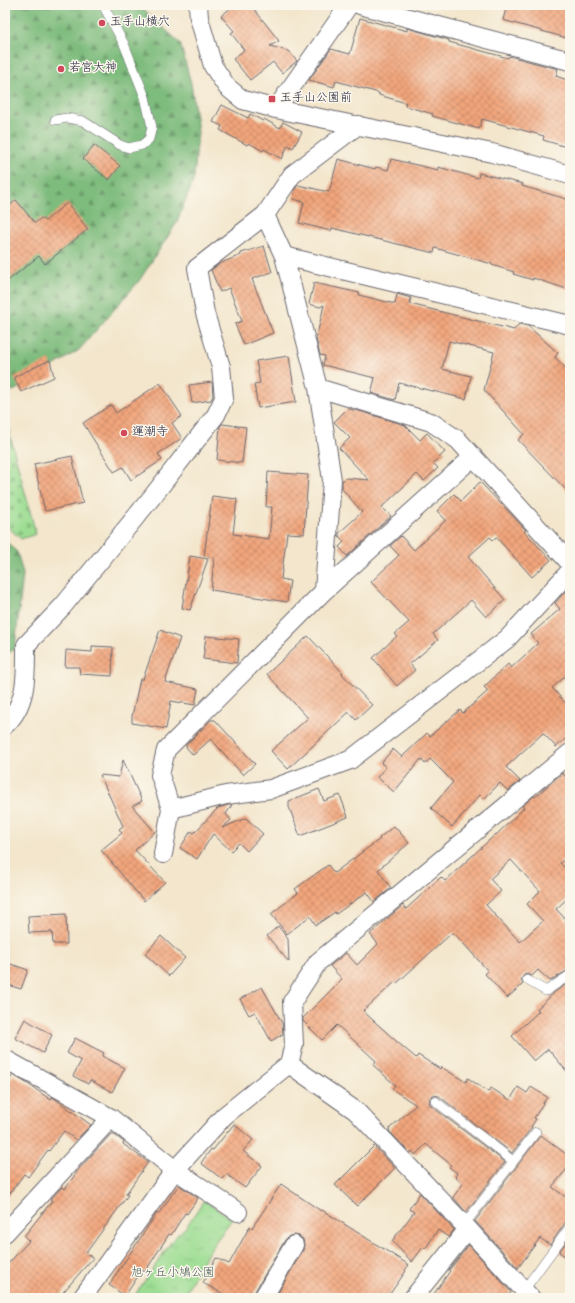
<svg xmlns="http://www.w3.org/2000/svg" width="575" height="1303" font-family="'Gochi Hand','Klee One',sans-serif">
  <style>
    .grass { fill: url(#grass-tufts); stroke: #608067 }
    .forest { fill: url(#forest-firs); stroke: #506f5c }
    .cemetery { fill: url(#cemetery-stones); stroke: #608067 }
    .building { fill: url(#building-cross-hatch); fill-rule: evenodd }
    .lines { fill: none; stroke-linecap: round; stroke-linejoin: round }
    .lane-casing { stroke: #6b676e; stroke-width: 10 }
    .street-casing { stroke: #6b676e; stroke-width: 20 }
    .lane { stroke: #fff; stroke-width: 9 }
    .street { stroke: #fff; stroke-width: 18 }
    .poi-dot { fill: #d1495b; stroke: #fbf7ec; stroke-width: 1.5 }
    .labels { text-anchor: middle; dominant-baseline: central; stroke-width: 3; stroke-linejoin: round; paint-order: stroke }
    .poi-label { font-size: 12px; fill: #22223b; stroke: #fbf7ec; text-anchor: start }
    .park-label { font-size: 12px; fill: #475a55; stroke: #fbf7ec }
  </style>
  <defs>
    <pattern id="grass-tufts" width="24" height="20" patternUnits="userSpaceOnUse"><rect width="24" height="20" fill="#9ddd93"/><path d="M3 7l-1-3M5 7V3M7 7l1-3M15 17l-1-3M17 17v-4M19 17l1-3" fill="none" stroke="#87bd80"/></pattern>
    <pattern id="forest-firs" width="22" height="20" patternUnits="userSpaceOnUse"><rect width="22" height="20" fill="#7ebc7d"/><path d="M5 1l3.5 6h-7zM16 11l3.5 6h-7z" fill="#679868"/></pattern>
    <pattern id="cemetery-stones" width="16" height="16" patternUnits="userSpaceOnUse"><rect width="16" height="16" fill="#9ddd93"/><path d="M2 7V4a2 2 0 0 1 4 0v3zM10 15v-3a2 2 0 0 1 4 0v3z" fill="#87bd80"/></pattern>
    <pattern id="building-cross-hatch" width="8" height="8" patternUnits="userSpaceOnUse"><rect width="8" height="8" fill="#f2a67c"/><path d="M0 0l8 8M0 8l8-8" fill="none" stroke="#c48767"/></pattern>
  </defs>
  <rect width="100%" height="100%" fill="#fbf7ec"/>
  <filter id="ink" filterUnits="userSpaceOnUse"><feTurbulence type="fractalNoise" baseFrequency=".025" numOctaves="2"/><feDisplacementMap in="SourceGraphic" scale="8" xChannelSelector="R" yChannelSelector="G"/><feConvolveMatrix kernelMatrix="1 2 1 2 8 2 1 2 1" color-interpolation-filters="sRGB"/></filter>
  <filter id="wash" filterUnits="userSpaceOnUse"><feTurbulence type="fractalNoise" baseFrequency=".012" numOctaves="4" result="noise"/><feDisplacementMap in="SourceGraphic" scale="16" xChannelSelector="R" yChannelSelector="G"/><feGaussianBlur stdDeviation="0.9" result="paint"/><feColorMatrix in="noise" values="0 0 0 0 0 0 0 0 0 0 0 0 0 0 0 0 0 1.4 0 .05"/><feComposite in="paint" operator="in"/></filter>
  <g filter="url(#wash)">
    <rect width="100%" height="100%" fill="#f3e6cc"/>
    <path class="grass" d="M204,1200L232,1219L211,1248L182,1298H133L174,1238L186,1227Z"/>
    <path class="forest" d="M5,5H139L180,43L191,83L198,132L194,179L176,224L139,281L79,350L15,390L5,392Z
      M5,540L17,552L23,574L15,648L5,656Z"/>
    <path class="cemetery" d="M5,417L36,534L21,539L5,524Z"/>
    <g id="blocks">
      <path class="building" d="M234,5H251L279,41L270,46L288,51L297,61L282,73L273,62L250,80L233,59L244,50L231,33L234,31L221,16Z
        M507,5H554L570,9V39L503,20Z
        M360,18L407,31V28L449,40V42L508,58L509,56L558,69L556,76L570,81V148L543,140L544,136L482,119L479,129L432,116L433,114L405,106L406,103L379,95V93L336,81L334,87L309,80L331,49L350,54Z
        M222,105L248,118L250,114L263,121L264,119L280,128L283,122L302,132L293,148L288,145L282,159L264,149L263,151L249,143L247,145L220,130L222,126L213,122Z
        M94,145L120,166L109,180L83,159Z
        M338,159L375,169L376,167L388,170L391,159L438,170V167L478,178L479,173L523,184L522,186L570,200V290L533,278V280L513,274L514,272L492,265V264L435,248L434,253L332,228L331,231L299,223L304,202L293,199L295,189L298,185L329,192Z
        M16,200L35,223L41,218L45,221L67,203L88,229L45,264L39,256L5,283V210Z
        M264,246L272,272L252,279L273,333L244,345L235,324L242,321L229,288L220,292L211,270L221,263L241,255V253Z
        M314,283L360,293L359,295L395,304L397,294L411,298L410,304L514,330L519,324L528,326L558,353L555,357L570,373V494L518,440L524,434L484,390L494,352L449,341L442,369L471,376L466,399L399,383L395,400L371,393L375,378L323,365L325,356L320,355L316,339L324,305L320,307L309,304Z
        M289,356L296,402L258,408L254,384L260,383L256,361Z
        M50,360L54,377L21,392L14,377Z
        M212,382L213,396L211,400L192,403L189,385Z
        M160,383L182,416L172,423L182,438L158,454L162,460L131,480L123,467L114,472L83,423L111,405L116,413Z
        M348,408L355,411L356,410L405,425L420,440L427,433L445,452L433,463L438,468L424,481L417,474L382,507L391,516L347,556L339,547L344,542L339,536V533L362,512L342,489V481L346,478L369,480L339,448L350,438L334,422Z
        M222,424L246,427L242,463L217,460L220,426Z
        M72,456L83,503L45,511L34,464Z
        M268,472L308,475L304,534L287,533L281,579L290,581L287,602L211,590L214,558L204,556L212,496L237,499L233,534L269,539L272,507H266Z
        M480,482L526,530L524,531L551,560L532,577L496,537L493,540L490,537L468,557L505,600L486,617L471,600L433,634L438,640L410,664L415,670L397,686L373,658L397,636L395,634L409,622L371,582L399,555L390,546L401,536L414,550L446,520L437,511L454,494L461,501Z
        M190,556L208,559L190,610L182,608Z
        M570,586V672L552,688L570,708V735L556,747L543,733L506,767L520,781L508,791L500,783L484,799L480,795L452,827L431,808L453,782L430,759L425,764L421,759L394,792L377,777L386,767L381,763L393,749L402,757L427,733L430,736L460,710L463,713L488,691L484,687L508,664L511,668L538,643L531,634L560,609L555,603Z
        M160,630L180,638L165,682L198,689L195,705L171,701L166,729L132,723V716L140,679H143Z
        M206,636L239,639L237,663L203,659Z
        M308,636L343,673L342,674L372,705L356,720L349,712L288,769L271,751L308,718L267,674Z
        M92,646L113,647L112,676L80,674L79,667H65L66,650L92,652Z
        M211,720H215L255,764L243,775L211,739L193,755L186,747V745Z
        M123,760L142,801L132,806L155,832L135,850L165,882L144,901L101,850L122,833L119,829L123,826L100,775L119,777Z
        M562,773L570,781V855L560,863L570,873V896L556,909L570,924V969L550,981L538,970L532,976L527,974L524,975L521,980L523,984L507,998L485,974L488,971L454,933H452L397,983L395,982L363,1011L395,1040L416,1058L418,1055L440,1069L441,1067L466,1082L468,1078L488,1092L491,1088L510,1100L518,1087L527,1093L531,1087L547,1097L534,1118L536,1119L531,1127H532L512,1153L439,1096L433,1095L430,1098L429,1103L431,1106L505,1162L466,1212L453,1197L463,1184L455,1177L457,1173L449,1167L451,1165L426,1144L415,1155L412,1151L410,1153L389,1131L390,1128L416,1105L392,1089L395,1085L373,1065L376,1061L337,1025L322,1040L303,1021V1018L342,979L330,966L346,953L357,965L378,944L370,934L403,905L406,909L441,877L445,881L496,834V835L524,808L522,806L534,796L535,797ZM511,860L540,891L527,904L543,921L520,942L486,905L501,891L490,879Z
        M319,789L324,801L340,795L348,817L300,836L289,807V801Z
        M228,805H232L226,814L231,820L222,828L246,818L263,834L247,851L239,843L231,851L213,834L197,859L180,848L191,831L194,833L218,808Z
        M394,826L409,843L378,870L391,888L374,902L367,892L336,914L335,912L316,925L310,916L287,934L271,914L298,893L295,889L328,865L334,873L380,839L379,838Z
        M66,914L67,944H53L52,932L29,933L28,916Z
        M278,926L288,939L289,962L267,936Z
        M161,936L185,958L169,976L145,954Z
        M5,962L28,970L21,989L5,984Z
        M570,982V1075L548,1049L534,1061L512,1036L539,1011L537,1009L556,991Z
        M262,987L282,1023L283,1034L271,1041L255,1012L249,1015L240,999Z
        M25,1019L52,1035L43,1053L15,1038Z
        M75,1038L104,1053L102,1056L125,1068L112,1092L90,1080L88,1084L73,1076L81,1061L67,1053Z
        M13,1075L28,1084L51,1100L52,1097L54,1098L91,1125L76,1140L64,1131L49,1151L48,1150L28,1177L24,1174L5,1200V1086Z
        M234,1124L253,1140L243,1151L262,1166L245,1188L226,1174L222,1179L201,1163L211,1149L213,1150Z
        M112,1133L124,1142L123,1144L148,1162L126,1194L128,1195L86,1253L93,1258L58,1298H5V1267L29,1241L24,1236L52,1201L50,1200L62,1187L65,1189L79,1169Z
        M541,1135L570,1157V1165L552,1187L570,1200V1221L565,1223L550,1245L540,1238L518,1268L475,1221Z
        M374,1146L395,1168L357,1206L335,1185Z
        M281,1184L321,1211L322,1210L409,1265L405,1270L406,1271L387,1298H275L303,1250L304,1245L303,1239L299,1236L294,1235L289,1236L285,1240L254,1293L253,1298H231L203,1283L216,1258L229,1264L250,1226L252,1228Z
        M179,1185L198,1198L187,1214L185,1213L171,1235L169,1234L145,1272L142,1270L125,1296L109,1285L157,1213L158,1214Z
        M420,1193L454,1230L448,1237L438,1230L425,1249L423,1247L412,1262L392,1241L414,1212L409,1209Z
        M570,1237V1260L559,1252Z
        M469,1245L511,1292L507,1298H431L450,1271L449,1270Z"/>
    </g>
  </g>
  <g filter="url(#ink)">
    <use href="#blocks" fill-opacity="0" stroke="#6b676e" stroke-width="1"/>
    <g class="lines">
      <defs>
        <path id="lane" d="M55,120L67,118L83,121L120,145L129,148L142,145L149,139L152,127L145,97L124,44L103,5
          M527,980L546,991L570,975
          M435,1101L513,1161
          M464,1225L536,1132
          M524,1290L570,1227"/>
        <path id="street" d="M198,5L199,18L213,66L227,87L243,100L276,109L492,153L570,175
          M360,5L570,61
          M276,109L349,5
          M265,215L284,256L318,388L332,480L324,591
          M284,256L570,325
          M318,388L431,422L458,440L570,563
          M5,725C28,704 26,673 26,645L63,606L152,497L216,415L224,398L221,367L205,313L197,268L265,215L292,175L358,125
          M171,809L226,795L271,789L350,760L507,639L570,571
          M163,854L171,809L160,775L166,750L324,591L473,457
          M5,1059L111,1118L175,1170L238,1212
          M289,1064L356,1111L468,1229L531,1298
          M5,1233L111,1118
          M82,1298L175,1170L224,1116L289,1064L294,1044L292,1002L318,962L570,753
          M263,1298L294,1245
          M413,1298L468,1229"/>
      </defs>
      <use href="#lane" class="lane-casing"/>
      <use href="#street" class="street-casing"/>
      <use href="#lane" class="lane"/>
      <use href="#street" class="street"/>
    </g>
  </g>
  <g class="poi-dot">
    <circle cx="102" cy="23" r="4"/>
    <circle cx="61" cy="69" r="4"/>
    <rect x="268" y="95" width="8" height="8" rx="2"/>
    <circle cx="124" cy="433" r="4"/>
  </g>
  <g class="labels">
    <g class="poi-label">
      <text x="110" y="23">玉手山横穴</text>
      <text x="69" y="69">若宮大神</text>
      <text x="280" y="99">玉手山公園前</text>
      <text x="132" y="433">運潮寺</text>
    </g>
    <g class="park-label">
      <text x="173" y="1274">旭ヶ丘小鳩公園</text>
    </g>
  </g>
  <rect width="575" height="1303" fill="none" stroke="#fbf7ec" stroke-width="20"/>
</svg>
